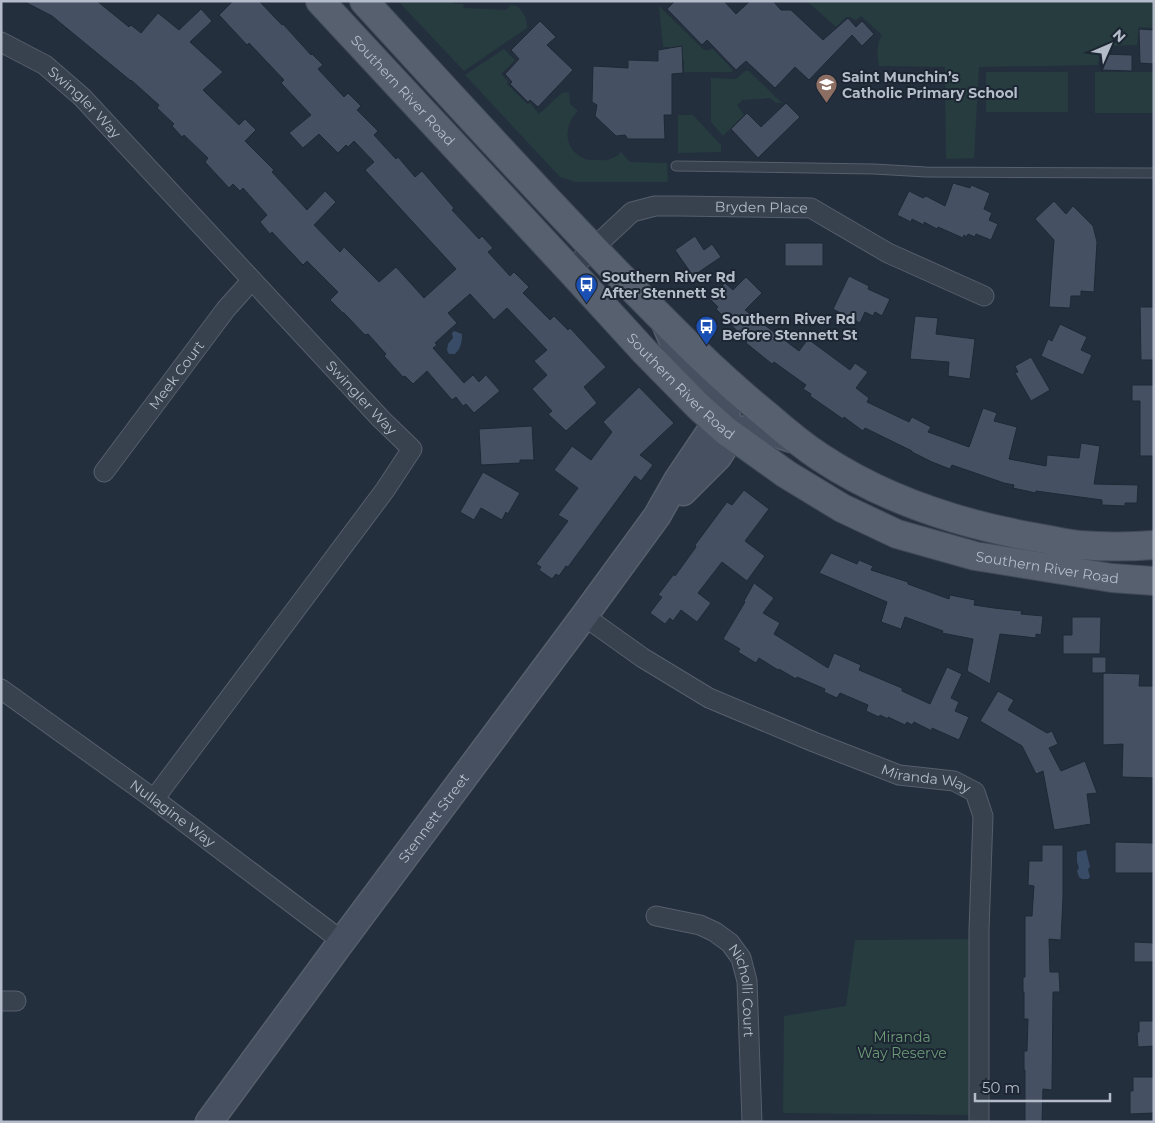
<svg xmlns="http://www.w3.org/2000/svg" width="1155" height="1123" font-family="Montserrat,sans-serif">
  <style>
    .green { fill: #263c3f }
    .water { fill: #394c67 }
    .building { fill: #455162; stroke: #1f2835 }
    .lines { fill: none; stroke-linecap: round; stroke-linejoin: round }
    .lane-casing { stroke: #565f6c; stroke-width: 11 }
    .street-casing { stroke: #565f6c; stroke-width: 21 }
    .secondary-casing { stroke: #565f6c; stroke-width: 29 }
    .primary-casing { stroke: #414a57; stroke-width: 30 }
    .lane { stroke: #38414e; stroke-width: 9 }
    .street { stroke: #38414e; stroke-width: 19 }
    .secondary { stroke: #465061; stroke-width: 26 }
    .primary { stroke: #56606e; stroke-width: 28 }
    .labels { text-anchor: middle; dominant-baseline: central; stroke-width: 4; stroke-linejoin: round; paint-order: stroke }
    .poi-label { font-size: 14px; font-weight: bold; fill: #b4bcc9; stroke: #1d2633; text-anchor: start }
    .street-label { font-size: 14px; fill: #b4bcc9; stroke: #1d2633 }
    .park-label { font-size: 14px; fill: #6b9a76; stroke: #1d2633 }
  </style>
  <rect width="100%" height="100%" fill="#242f3e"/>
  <path class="green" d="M398,1H453V4H463L464,8L506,10L511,5L517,6C524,13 527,18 527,28L464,71Z
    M811,1H1154V28L1139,27L1137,45L1111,46L1106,48L1105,50L1107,53L1099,54L1098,65L979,67L974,158L946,159L945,67L879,66C877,55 876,44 882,35L861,16L856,20L850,17H846L836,27L809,3Z
    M659,6L702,48L704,50H710L712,48L733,70L731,72H684V61L670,47H663Z
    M504,49L515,60L501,74L508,81L507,84L527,104L530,103L539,114L562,93L569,92L570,104L578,111C564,124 563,147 581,157C586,160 591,160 596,160C607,161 613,160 621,152L630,162L667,163L668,182H576L560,177L465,75Z
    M745,71H749L782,103H776L770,98L743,100L737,105L744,115L723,136L711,122V78L736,79Z
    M986,72H1068V112H986Z
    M1095,72H1154V113H1095Z
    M678,115H693L721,145V152L678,153Z
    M972,939L969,1115L783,1113L784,1016L846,1006L855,940Z"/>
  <path class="water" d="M454,331L462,334C462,342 461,348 455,354H449L447,350L448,344L453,338L452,333Z
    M1086,850L1090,867L1088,869L1090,877L1088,879H1082L1079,877L1077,871L1079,868L1077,862V852Z"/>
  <path class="building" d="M23,1H97L129,27L131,25L141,33L158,13L179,30L201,9L212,21L190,42L223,72L203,90L239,125L245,119L256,130L245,141L274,170L272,172L307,210L325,191L336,202L314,225L340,252L344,247L379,282L396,267L424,298L456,269L365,170L374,162L354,141L348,147L346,145L338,153L319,134L303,148L289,133L311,115L281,83L284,80L249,43L247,45L219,15L233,1H259L282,25L283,24L311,55L312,54L323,65L318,69L344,97L348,93L361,106L357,110L378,131L374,135L396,159L398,157L415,177L422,171L454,208L452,210L479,239L482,236L493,248L488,252L510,276L514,272L529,287L523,293L550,320L554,316L568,330L570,328L606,367L584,387L597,403L566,431L548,414L552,411L532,389L547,375L534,361L547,350L507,308L494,320L470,294L448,313L457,323L435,343L437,345L433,348L464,383L473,375L479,382L486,375L500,391L474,413L466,404L463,406L456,397L452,400L427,371L413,384L405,376L403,377L384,356L386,354L368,334L365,335L344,313H343L330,300L338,292L307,261L303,265L272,232L270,234L260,222L267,215L243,188L240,191L233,184L229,188L205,162L208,158L184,135L182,137L172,126L174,124L157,108L159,105L131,80V81L52,16Z
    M675,1H724L736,14L750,1H773L781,10H791L823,40L848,18L856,27L862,21L874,34L862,46L852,35L809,80L795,67L775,88L746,61L736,70L707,40L702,45L667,9Z
    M540,21L556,37L547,45L573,70L538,107L530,100L528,102L510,84L512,82L505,74L519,59L511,50Z
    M1139,29L1154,30V64L1140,63Z
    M682,46L683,73L672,74V115H664L665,139H628L625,135L616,136L595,116L597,105L592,102L593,66L628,68V60L658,61V50Z
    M1101,54L1132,55V71L1101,70Z
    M786,103L800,117L758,158L731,129L747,113L761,127Z
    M953,183L970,188L971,185L990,193L984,209L992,213L989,220L998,224L991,240L976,234L975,237L968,234L967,237L964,235L963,238L938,227L937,229L924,222V225L912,219L911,222L897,215L909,191L923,198L926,196L945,206Z
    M1054,201L1066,214L1073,206L1093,226L1097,242L1094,292L1081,291V296H1071L1070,308L1049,307L1054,240L1035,219Z
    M695,236L704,250L712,244L721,257L693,276L675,250Z
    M785,243H823V266H785Z
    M849,276L869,286L868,289L890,299L882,316L875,312L873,316L865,312L860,323L833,309Z
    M746,277L762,293L745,310L799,351L808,339L850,370L855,363L868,372L856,388L869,398L867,402L909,422L912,417L931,427L928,432L969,447L983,408L997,413L994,421L1017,427L1009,459L1046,466L1047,455L1079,458L1081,443L1100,446L1094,484L1138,485L1137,503H1125V506L1102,505V500L1036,491V493L1013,488L1014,485L1004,483L952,465L950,469L932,462L912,452V451L865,428L863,431L844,417L843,419L810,396L811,394L803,389L806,385L774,362L772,364L746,343L747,341L716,309L718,307L709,298L725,283L733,290Z
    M1140,307H1154V360H1141Z
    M915,316L938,318L936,334L975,339L970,379L948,376L949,362L910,359Z
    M1060,324L1087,337L1081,350L1092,355L1083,375L1041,356L1048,339L1052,341Z
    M1031,357L1050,390L1031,401L1015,373L1018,372L1015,366Z
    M1132,385H1154V456H1140V401H1132Z
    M639,387L674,423L640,455L653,465L641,481L635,476L568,567L566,566L559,576L556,574L552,579L539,570L541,567L536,564L568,521L558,515L578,488L554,470L572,446L591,460L612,432L603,422Z
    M532,426L534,460H520V463L481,465L479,429Z
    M483,472L520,493L508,514L506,512L502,520L481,508L474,520L460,512Z
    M744,490L769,509L745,541L765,556L747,581L722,562L698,593L711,603L697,622L681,610L673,621L670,618L665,624L650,613L662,597L658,595L674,574L675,576L696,547L695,545L727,502L732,505Z
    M831,553L857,564L859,560L873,566L871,570L908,582V584L949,599L950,595L975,600L974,605L994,608L1022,611L1021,614L1043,616L1041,635L1036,634V638L1000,634L990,684L967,671L973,639L942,633L943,631L905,617L901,629L881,622L887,602L819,573Z
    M754,583L774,598L763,613L780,623L774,634L828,668L834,653L861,665L859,670L902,688V691L930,704L947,667L962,674L951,698L959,702L955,711L969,717L959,740L932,728V731L914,722L912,725L907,722L905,725L888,717V719L880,715L879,717L866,711L868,705L840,693L837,698L824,692L825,689L797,677L796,679L779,669L778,670L759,658L756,663L738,652L740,649L723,639L745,602L744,601Z
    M1072,617H1101L1100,654H1063V635H1072Z
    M1092,657H1106V673H1092Z
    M1103,673L1140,674L1139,686H1154V778L1122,777L1123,744L1103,745Z
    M998,691L1014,700L1008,710L1047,733L1052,731L1058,744L1049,748L1061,771L1085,761L1097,793L1087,794L1091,824L1054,830L1043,771L1036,774L1022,746L980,721Z
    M1115,842L1154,843V873H1115Z
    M1042,845H1063V897L1061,940L1049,939L1050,972H1059L1060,992H1053L1052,1090L1043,1089L1042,1122H1025V1070H1024V1051H1027L1028,1019H1024V992H1023V977H1025V916H1032L1034,886L1028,885L1029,861H1042Z
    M1134,942L1154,943V962H1134Z
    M1139,1021H1154V1046L1138,1047L1137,1032H1139Z
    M1133,1077H1154V1113L1130,1114V1091H1133Z"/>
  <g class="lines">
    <defs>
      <path id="lane" d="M676,166L874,169L926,172L1154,173"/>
      <g id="street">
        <path id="s1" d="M1,42L45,65L82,97L381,419L412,449L385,490L154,799"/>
        <path id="s2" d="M570,270L632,212L655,206H678L811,208L888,253L984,296"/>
        <path id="s3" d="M104,472L226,309L252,280"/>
        <path id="s4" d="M584,616L643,658L709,698L814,742L899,775L954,781L975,792L983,816L979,930V1122"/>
        <path id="s5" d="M1,689L154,799L342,941"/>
        <path id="s6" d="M656,916L700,925L715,932L730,943L741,958L747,981L752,1122"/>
        <path d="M1,1001H16"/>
      </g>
      <g id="secondary">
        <path d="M665,323L681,360L714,392L725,409L727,418L725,446L718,457L683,492"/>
        <path id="s7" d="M209,1122L342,941L584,616L657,516L678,479L709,433L737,430L761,429L795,440"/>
      </g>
      <g id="primary">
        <path id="s8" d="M320,1L570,270L644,351L699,407L726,431L786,474L842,508L897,534L975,556L1112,578L1154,581"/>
        <path d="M364,1C451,96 537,191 627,283C673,330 718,376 769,417C785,431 802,445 820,457C885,500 963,525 1039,538C1052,540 1066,544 1079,545C1103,547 1129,547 1154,545"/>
      </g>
    </defs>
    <use href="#lane" class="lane-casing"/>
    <use href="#street" class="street-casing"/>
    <use href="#secondary" class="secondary-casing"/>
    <use href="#primary" class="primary-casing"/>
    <use href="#lane" class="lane"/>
    <use href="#street" class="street"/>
    <use href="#secondary" class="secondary"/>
    <use href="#primary" class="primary"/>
  </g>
  <defs>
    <symbol id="school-pin" viewBox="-11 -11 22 30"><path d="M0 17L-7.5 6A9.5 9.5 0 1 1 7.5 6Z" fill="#8d6e63" stroke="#1d2633"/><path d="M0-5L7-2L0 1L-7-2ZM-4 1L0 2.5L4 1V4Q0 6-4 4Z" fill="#fff"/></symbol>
    <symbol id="bus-pin" viewBox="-11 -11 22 30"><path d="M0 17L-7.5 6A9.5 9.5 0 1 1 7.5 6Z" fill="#1a4fb4" stroke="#1d2633"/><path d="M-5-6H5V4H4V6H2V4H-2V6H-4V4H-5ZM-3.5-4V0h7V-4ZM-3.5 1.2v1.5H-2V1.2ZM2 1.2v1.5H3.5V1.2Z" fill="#fff"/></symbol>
  </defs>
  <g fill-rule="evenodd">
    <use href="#school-pin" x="814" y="72" width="25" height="34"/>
    <use href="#bus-pin" x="574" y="272" width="25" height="34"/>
    <use href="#bus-pin" x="694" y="314" width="25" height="34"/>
  </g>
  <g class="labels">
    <g class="poi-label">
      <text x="842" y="77">Saint Munchin’s<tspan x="842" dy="16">Catholic Primary School</tspan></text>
      <text x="602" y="277">Southern River Rd<tspan x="602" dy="16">After Stennett St</tspan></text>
      <text x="722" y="319">Southern River Rd<tspan x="722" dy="16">Before Stennett St</tspan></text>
    </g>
    <g class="street-label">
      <text stroke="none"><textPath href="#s8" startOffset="122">Southern River Road</textPath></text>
      <text stroke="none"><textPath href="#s1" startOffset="104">Swingler Way</textPath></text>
      <text stroke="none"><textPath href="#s2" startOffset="215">Bryden Place</textPath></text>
      <text stroke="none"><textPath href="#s3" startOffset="121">Meek Court</textPath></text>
      <text stroke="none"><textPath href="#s8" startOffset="528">Southern River Road</textPath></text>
      <text stroke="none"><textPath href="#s1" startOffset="509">Swingler Way</textPath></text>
      <text stroke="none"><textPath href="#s8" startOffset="946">Southern River Road</textPath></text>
      <text stroke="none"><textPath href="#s4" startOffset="382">Miranda Way</textPath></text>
      <text stroke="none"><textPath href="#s5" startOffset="212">Nullagine Way</textPath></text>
      <text stroke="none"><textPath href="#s7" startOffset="378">Stennett Street</textPath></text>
      <text stroke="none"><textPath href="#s6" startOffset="131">Nicholli Court</textPath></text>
    </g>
    <g class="park-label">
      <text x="902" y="1037">Miranda<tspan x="902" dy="16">Way Reserve</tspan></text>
    </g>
  </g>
  <rect width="1155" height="1123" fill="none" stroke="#b4bcc9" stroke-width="5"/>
  <g transform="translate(1110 45) rotate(45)" stroke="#1d2633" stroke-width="4" paint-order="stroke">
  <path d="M0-4L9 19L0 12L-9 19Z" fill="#b4bcc9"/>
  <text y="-8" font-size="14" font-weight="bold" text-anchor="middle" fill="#b4bcc9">N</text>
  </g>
  <path d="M975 1093v8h135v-8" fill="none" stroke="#b4bcc9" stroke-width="2.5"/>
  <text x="982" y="1093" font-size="15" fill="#b4bcc9" stroke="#1d2633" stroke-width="4" paint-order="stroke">50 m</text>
</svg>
